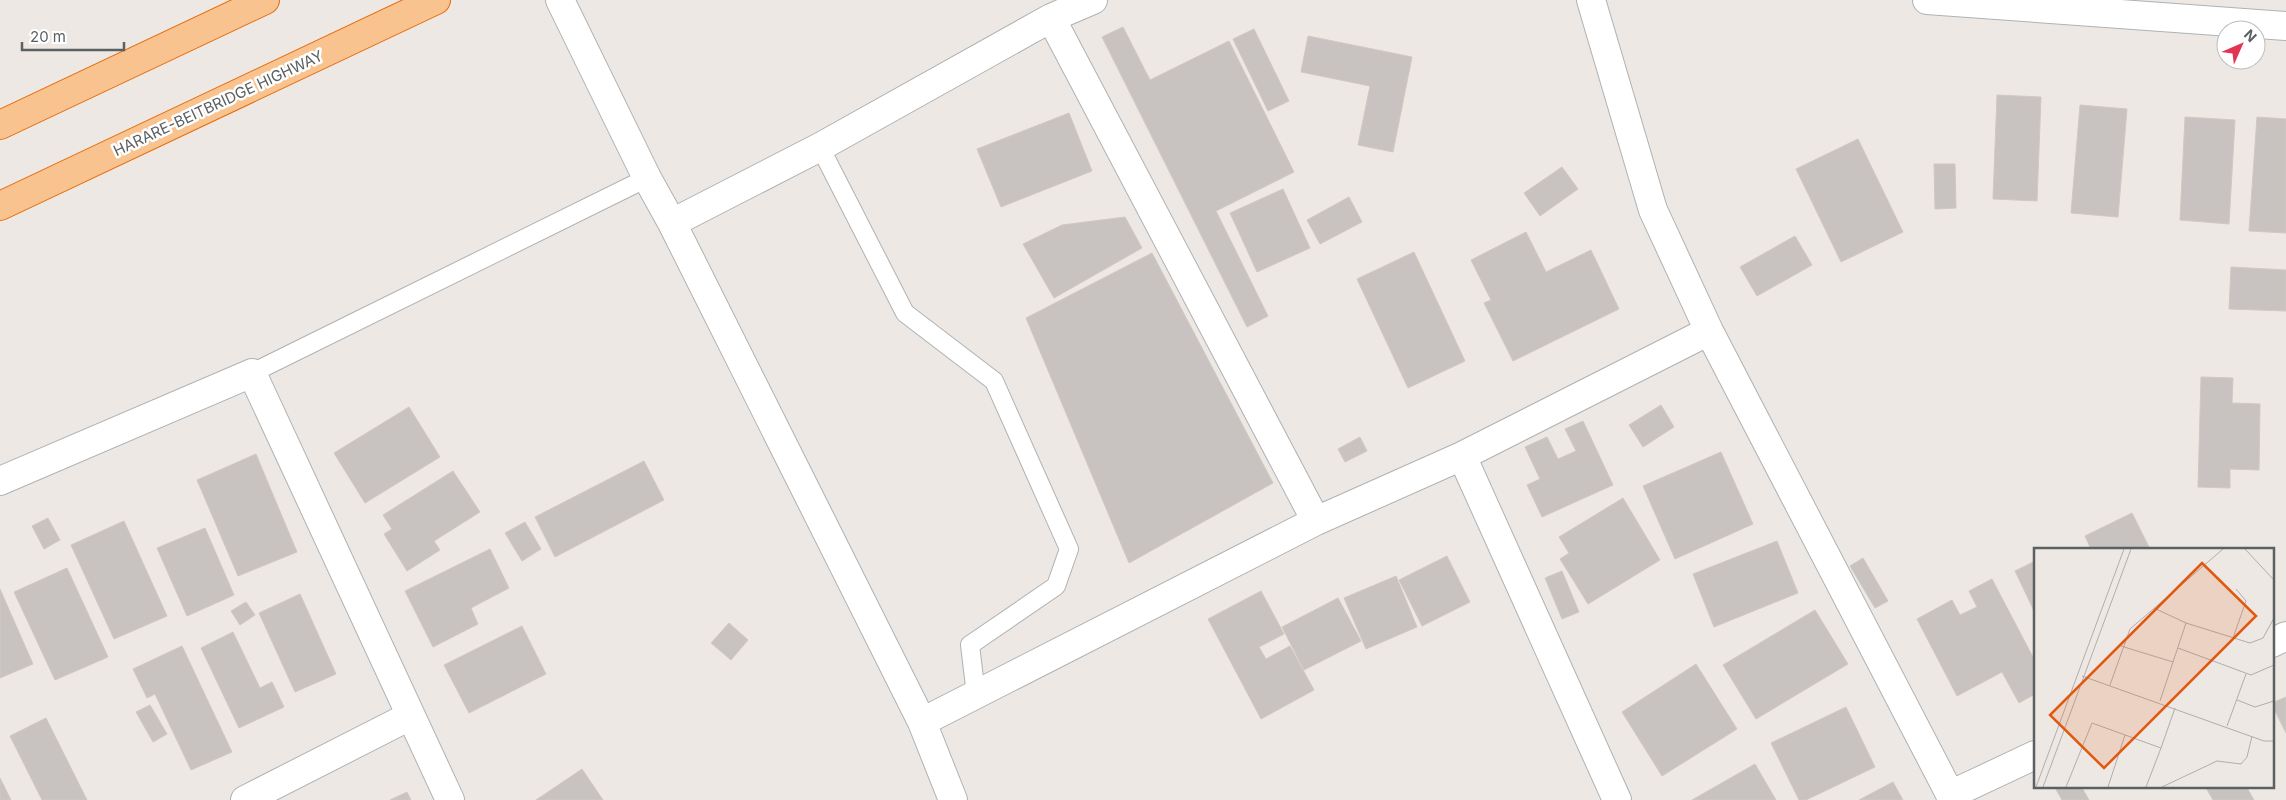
<svg xmlns="http://www.w3.org/2000/svg" width="2286" height="800" font-family="Inter,sans-serif">
  <style>
    .building { fill: #c8c3c0; stroke: #d1c8c1 }
    .lines { fill: none; stroke-linecap: round; stroke-linejoin: round }
    .lane-casing { stroke: #aeb2b5; stroke-width: 20 }
    .street-casing { stroke: #aeb2b5; stroke-width: 30 }
    .highway-casing { stroke: #e56b0a; stroke-width: 30 }
    .lane { stroke: #fff; stroke-width: 18 }
    .street { stroke: #fff; stroke-width: 28 }
    .highway { stroke: #f8c38f; stroke-width: 28 }
    .labels { text-anchor: middle; dominant-baseline: central; stroke-width: 5; stroke-linejoin: round; paint-order: stroke }
    .street-label { font-size: 15px; fill: #5b6063; stroke: #fff }
    .inset-road { fill: none; stroke: #afaeac; stroke-width: 1 }
    .view { fill: #e15910; fill-opacity: 0.15; stroke: #e15910; stroke-width: 2.5 }
    .inset-edge { fill: none; stroke: #5b6063; stroke-width: 2.5 }
  </style>
  <rect width="100%" height="100%" fill="#ede8e3"/>
  <path class="building" d="M1123,27L1150,80L1229,41L1294,172L1216,211L1268,316L1247,327L1102,37Z
    M1254,29L1289,101L1268,111L1233,39Z
    M1308,36L1412,57L1393,152L1358,145L1370,86L1301,72Z
    M1997,95L2041,97L2037,201L1993,199Z
    M2080,105L2127,109L2118,217L2071,213Z
    M1069,113L1092,171L1001,207L977,149Z
    M2185,117L2235,120L2229,224L2180,220Z
    M2257,117L2286,119V233L2249,231Z
    M1858,139L1903,232L1841,262L1796,169Z
    M1934,164H1955L1956,208L1935,209Z
    M1562,167L1578,189L1540,216L1524,193Z
    M1283,189L1310,248L1257,272L1230,213Z
    M1349,197L1362,222L1320,244L1307,220Z
    M1125,217L1142,248L1054,298L1023,244L1062,225Z
    M1526,232L1546,272L1591,250L1619,309L1513,361L1484,303L1491,300L1471,260Z
    M1795,236L1812,265L1757,296L1740,267Z
    M1414,252L1465,361L1408,388L1357,279Z
    M1152,253L1273,483L1129,563L1026,318Z
    M2231,267L2286,270V311L2229,309Z
    M2201,377L2233,378L2232,403L2260,404L2259,470L2230,469V488L2198,487Z
    M1661,405L1674,427L1643,447L1629,425Z
    M409,407L440,457L365,503L334,453Z
    M1583,421L1613,485L1542,517L1527,485L1540,479L1525,447L1547,437L1558,459L1576,451L1565,429Z
    M1360,437L1367,451L1345,462L1338,449Z
    M1721,452L1753,524L1675,559L1643,486Z
    M256,454L297,552L238,576L197,480Z
    M644,461L664,500L555,557L535,517Z
    M453,471L480,512L434,541L440,550L407,571L384,534L392,529L383,515Z
    M1623,498L1660,560L1588,604L1560,559L1569,553L1559,537Z
    M2132,513L2150,549H2091L2085,536Z
    M48,518L60,540L44,549L32,526Z
    M124,521L167,616L114,639L71,545Z
    M525,522L541,549L522,561L505,533Z
    M205,528L234,595L187,616L157,548Z
    M1777,541L1798,593L1714,627L1693,574Z
    M490,549L509,588L471,608L478,624L433,647L405,591Z
    M1447,556L1470,602L1422,626L1399,580Z
    M1863,558L1888,601L1875,608L1850,566Z
    M2035,561V613L2015,571Z
    M67,568L108,657L55,680L14,592Z
    M1562,571L1579,612L1562,619L1545,578Z
    M1396,576L1417,627L1366,649L1344,598Z
    M1992,579L2035,661V694L2019,703L2002,672L1957,696L1917,619L1952,600L1960,615L1977,607L1969,591Z
    M0,589L33,664L0,678Z
    M1261,591L1284,634L1259,647L1266,659L1290,646L1314,690L1261,719L1208,619Z
    M300,594L336,674L295,692L259,613Z
    M1338,598L1361,641L1304,670L1282,627Z
    M246,602L255,615L240,625L231,611Z
    M1815,610L1848,664L1756,719L1723,665Z
    M729,623L748,640L731,660L711,643Z
    M522,626L546,674L469,713L444,665Z
    M233,632L260,688L272,682L284,707L239,728L201,648Z
    M182,646L232,752L191,770L155,694L147,698L133,669Z
    M1696,664L1737,729L1662,776L1622,712Z
    M2286,697V733L2272,705V703Z
    M150,705L167,734L153,742L136,712Z
    M1846,707L1875,767L1806,800H1799L1771,743Z
    M46,718L87,800H42L10,736Z
    M1755,764L1776,800H1692Z
    M582,769L603,800H536Z
    M0,778L11,800H0Z
    M1893,782L1903,800H1859Z
    M2054,786H2081L2089,800H2062Z
    M2205,786H2246L2254,800H2213Z
    M407,792L411,800H390Z"/>
  <g class="lines">
    <defs>
      <path id="lane" d="M820,147L905,313L994,381L1069,549L1056,586L970,645L976,695
        M252,373L647,178"/>
      <path id="street" d="M560,0L647,178L672,223L922,722L953,800
        M1591,0L1653,210L1709,331L1953,800
        M1927,0L2286,26
        M1051,18L1316,521L1462,456L1709,331
        M672,223L820,147L1051,18L1093,0
        M1462,456L1617,800
        M0,481L252,373L450,800
        M2272,643L2286,636
        M922,722L1316,521
        M1950,795L2035,755
        M245,800L410,716"/>
      <path id="highway" d="M0,125L265,0
        M0,206L436,0"/>
    </defs>
    <use href="#lane" class="lane-casing"/>
    <use href="#street" class="street-casing"/>
    <use href="#highway" class="highway-casing"/>
    <use href="#lane" class="lane"/>
    <use href="#street" class="street"/>
    <use href="#highway" class="highway"/>
  </g>
  <g class="labels">
    <g class="street-label">
      <text transform="translate(218 103) rotate(-25)">HARARE-BEITBRIDGE HIGHWAY</text>
    </g>
  </g>
  <g transform="translate(2034 548)">
    <rect width="240" height="240" fill="#ede8e3"/>
    <path class="inset-road" d="M211,1L240,32M120,60L152,75L216,95L229,90L240,70M199,90L212,53L202,41M87,98L139,114L152,75M144,100L217,127L240,117M48,128L230,193H240M76,137L96,81L189,1M203,152L221,159L240,153M126,153L139,114M193,178L212,126M127,200L141,160M2,239L90,1M9,239L97,1M32,239L58,175L127,200L112,239M74,239L91,187M128,239L183,213L207,216L213,209L218,188"/>
    <path class="view" d="M168,15L222,68L70,220L16,167Z"/>
    <rect width="240" height="240" class="inset-edge"/>
  </g>
  <g transform="translate(2241 45) rotate(45)"><circle r="24" fill="#ffffff" stroke="#bdbfc1"/>
  <path d="M0-4L9 19L0 12L-9 19Z" fill="#e13552"/>
  <text y="-8" font-size="14" font-weight="bold" text-anchor="middle" fill="#5b6063">N</text>
  </g>
  <path d="M22 42v8h102v-8" fill="none" stroke="#5b6063" stroke-width="2.5"/>
  <text x="30" y="42" font-size="15" fill="#5b6063" stroke="#ffffff" stroke-width="4" paint-order="stroke">20 m</text>
</svg>
